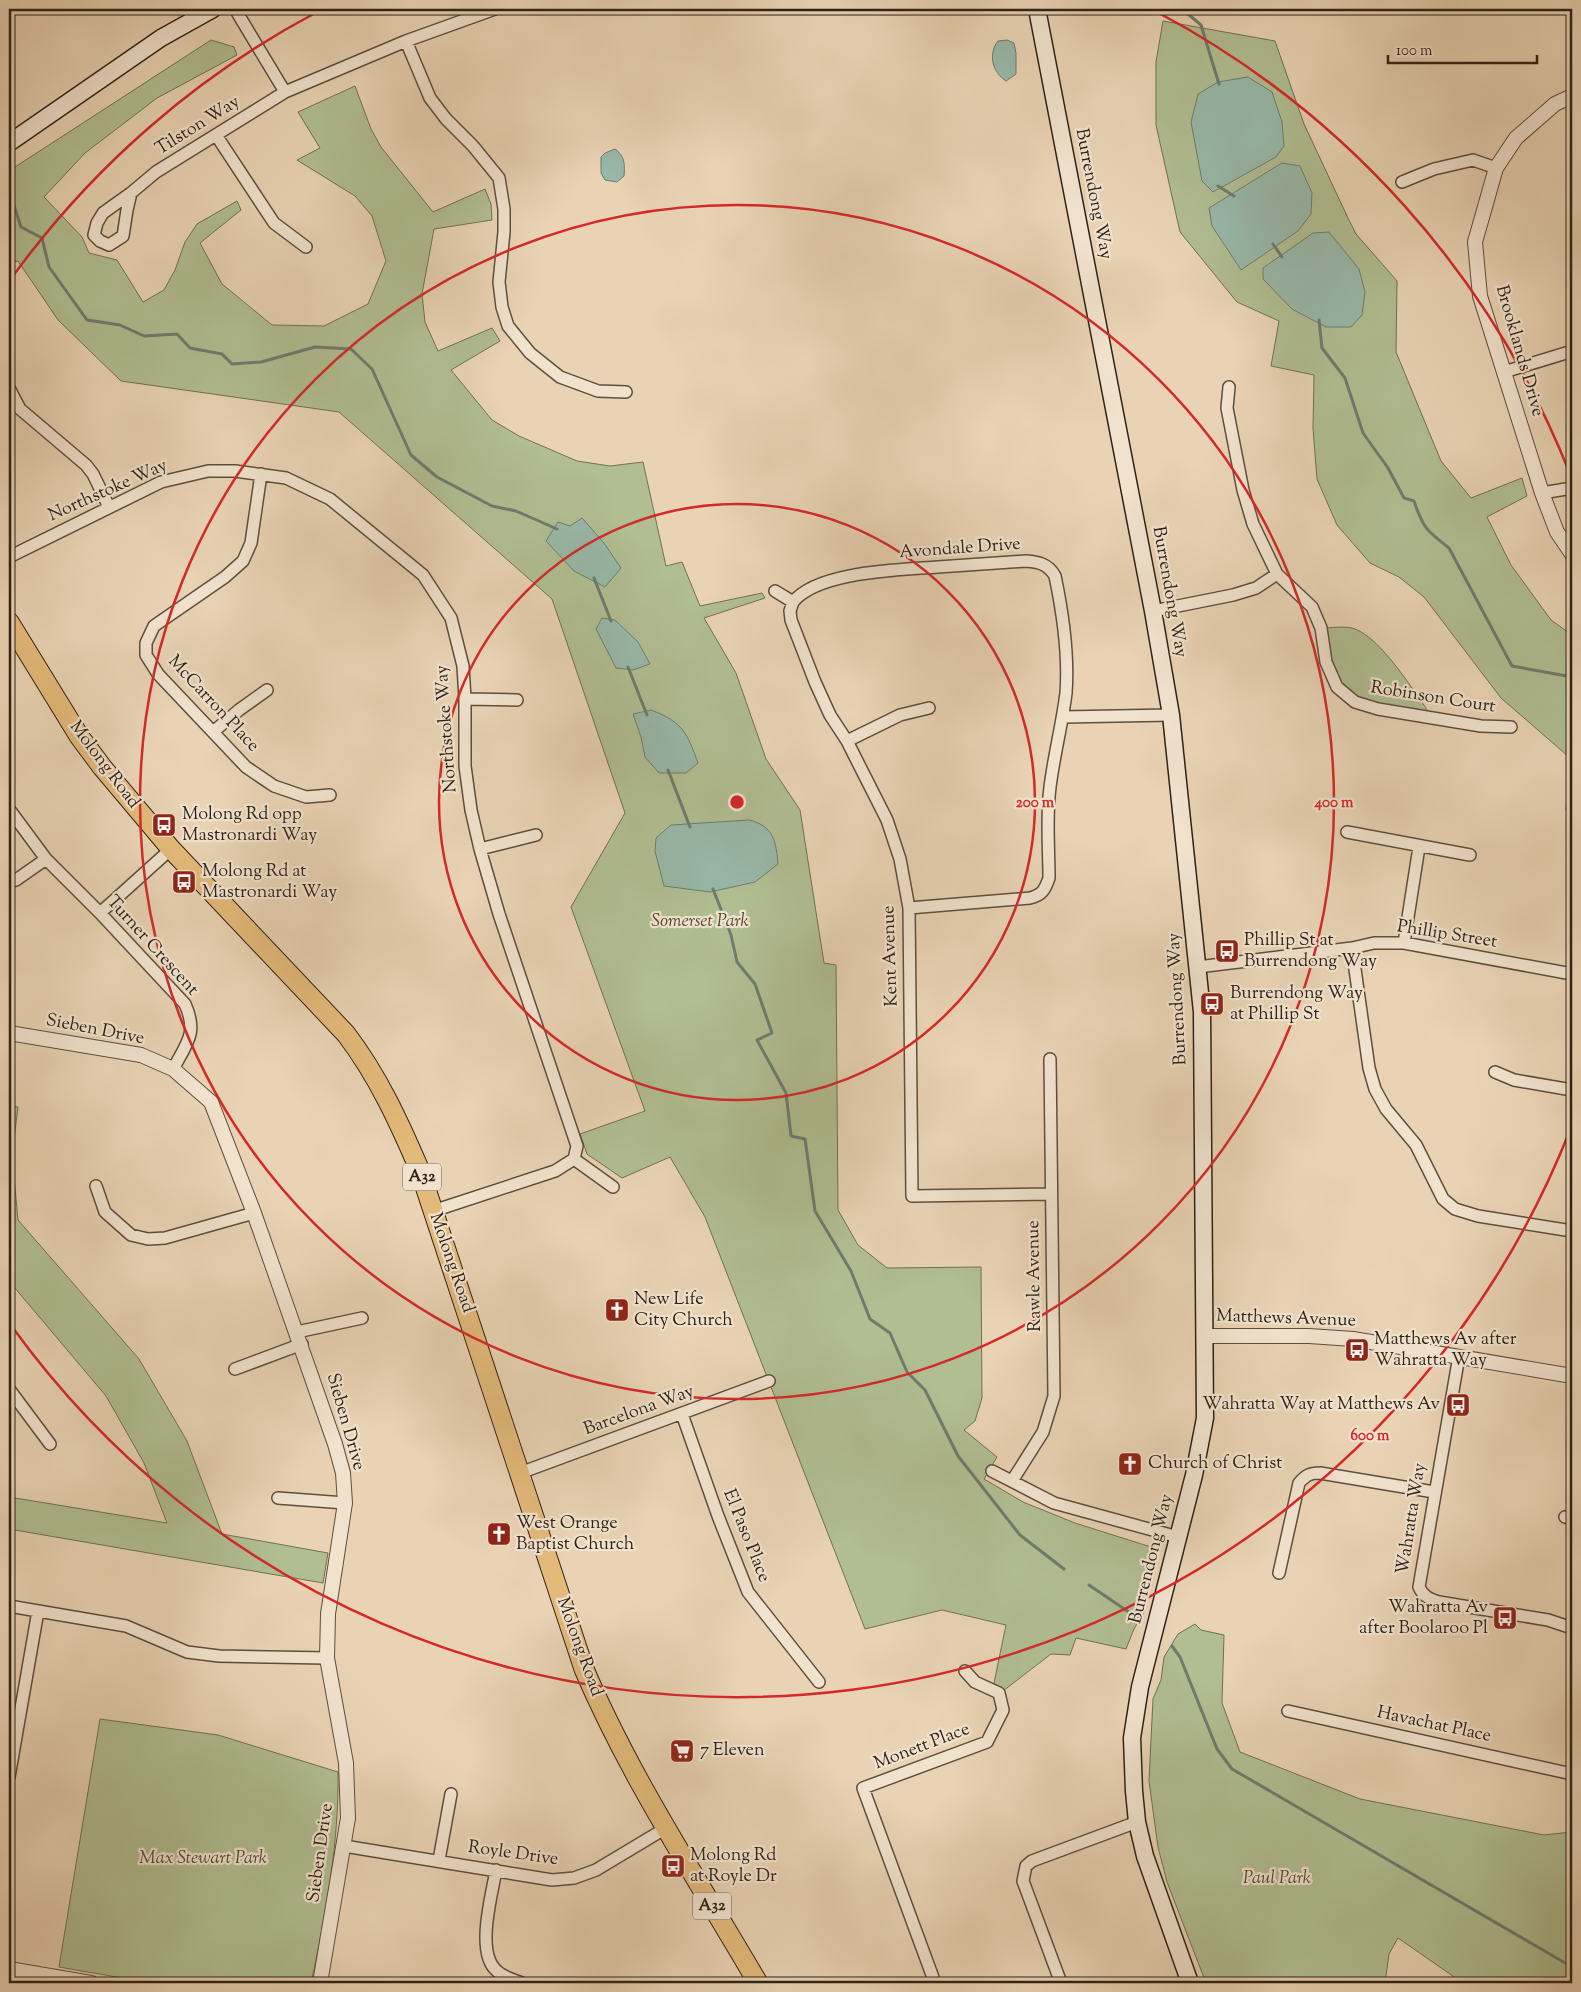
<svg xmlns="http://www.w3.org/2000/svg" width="1581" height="1992" font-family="'Sorts Mill Goudy',serif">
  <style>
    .green { fill: #b0be92; stroke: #707054 }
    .water { fill: #98b8a9; stroke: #6e7c6e }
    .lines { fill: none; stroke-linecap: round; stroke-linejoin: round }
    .stream { stroke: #6e7c6e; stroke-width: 3 }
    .minor-casing { stroke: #5e4e3e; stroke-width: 14 }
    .tertiary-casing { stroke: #5e4e3e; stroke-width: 16 }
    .secondary-casing { stroke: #2f2216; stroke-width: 19 }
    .trunk-casing { stroke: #2f2216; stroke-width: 21 }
    .minor { stroke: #f1e2ce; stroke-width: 11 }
    .tertiary { stroke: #f1e2ce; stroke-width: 14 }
    .secondary { stroke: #f1e2ce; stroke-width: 16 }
    .trunk { stroke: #e4ba7a; stroke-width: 19 }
    .ring { fill: none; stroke: #d62828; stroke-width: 2.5 }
    .labels { text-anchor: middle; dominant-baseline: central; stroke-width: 4.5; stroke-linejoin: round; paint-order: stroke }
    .shield { fill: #f1e2ce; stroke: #695c4d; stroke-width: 1 }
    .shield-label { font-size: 16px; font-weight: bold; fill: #2f2216 }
    .street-label { font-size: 18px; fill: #2f2216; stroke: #f1e2ce }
    .poi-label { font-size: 18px; fill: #2f2216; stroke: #f1e2ce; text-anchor: start }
    .park-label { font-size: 18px; font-style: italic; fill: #4f4935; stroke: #f1e2ce }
    .centre { fill: #d62828; stroke: #f1e2ce; stroke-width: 2.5 }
    .ring-label { font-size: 15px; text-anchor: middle; font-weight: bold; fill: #d62828; stroke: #f1e2ce; stroke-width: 4.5; stroke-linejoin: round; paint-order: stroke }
  </style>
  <rect width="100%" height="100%" fill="#e9d3b4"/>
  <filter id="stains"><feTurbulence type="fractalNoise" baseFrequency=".004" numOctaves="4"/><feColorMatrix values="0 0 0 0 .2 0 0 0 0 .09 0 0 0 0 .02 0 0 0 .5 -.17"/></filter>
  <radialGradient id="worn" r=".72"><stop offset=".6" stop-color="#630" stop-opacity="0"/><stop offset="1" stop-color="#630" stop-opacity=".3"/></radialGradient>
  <path class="green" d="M1163,21L1275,41L1304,124L1348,218L1356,234L1397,281L1396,352L1441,461L1471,498L1522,478L1527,496L1487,517L1511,565L1551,620L1572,635V811L1566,810L1569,757L1501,698L1424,597L1399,577L1370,563L1337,525L1317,479L1313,428L1314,375L1271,366L1279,321L1237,302L1180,232L1156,125V62Z
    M211,40L234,47L237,55L157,98L85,153L44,197L82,237L89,253L117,260L143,302L164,290L175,270L185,242L197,224L237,201L241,210L200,243L222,284L272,325L324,326L368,304L386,261L372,216L355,196L297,160L320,148L298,112L355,86L371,129L381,147L433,212L485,189L491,204L492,220L434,229L422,294L425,322L438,351L492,328L500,341L451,370L492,420L519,436L577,461L610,466L643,462L666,566L682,562L700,606L762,593L765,598L704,618L736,673L766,759L800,810L824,963L836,965L838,1210L858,1245L887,1268L981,1267L982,1398L975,1421L964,1430L997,1457L984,1479L1023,1502L1075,1523L1151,1547L1145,1611L1134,1629L1126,1649L1076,1638L1070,1655L1051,1654L1003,1691L994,1683L1006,1625L942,1610L865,1629L705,1217L670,1157L622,1178L587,1154L580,1134L645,1111L571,907L625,813L552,599L339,412L121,381L58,320L18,261L9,263V173L15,167Z
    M1321,628C1331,628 1343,626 1352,628C1380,635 1416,695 1433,718L1378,709L1337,687Z
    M9,1105L18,1107L12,1155L18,1220L139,1359L187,1441L222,1534L328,1553L323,1583L9,1529V1497L167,1523L144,1463L106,1396L9,1281Z
    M1195,1624L1201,1630L1224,1635L1222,1703L1240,1752L1360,1799L1544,1835L1571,1832L1572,1983H1463L1398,1938L1389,1954L1385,1983H1206L1167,1882L1158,1847L1149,1781L1153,1699L1161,1680L1164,1657L1178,1634Z
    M100,1719L218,1735L338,1772C339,1843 326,1914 311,1983H151L59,1967Z"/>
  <path class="water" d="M1007,40L1014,43L1016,53V74L1006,81C992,72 988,54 998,41Z
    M1248,77L1272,92L1282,122L1284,146L1276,157L1213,192L1202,181L1191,122L1198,94L1218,82Z
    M615,149C625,156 625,165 624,176L617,182L605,180L601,173V157L605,153Z
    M1282,163L1300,166L1312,193L1311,214L1298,231L1241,270L1212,226L1209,208Z
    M1329,232L1359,269L1365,292L1362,315L1351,327H1326L1292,309L1263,279V268L1313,233Z
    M582,518L604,543L621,568L605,587L574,571L546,541L558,522L570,526Z
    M602,618L615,620L638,642L650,664L633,670L616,668L596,629Z
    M651,710C683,722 687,733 698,763L686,773H659L645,757L641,737L633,714Z
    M749,820C774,826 776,842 778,864L755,882L710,892L664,886L655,851L656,838L671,825Z"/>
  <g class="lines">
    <path class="stream" d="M1182,9L1201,25L1219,84
      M1218,186L1234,196
      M9,190L21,227L42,238L49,267L87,320L120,325L144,336L177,334L190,348L222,354L232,364L261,362L315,347L351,349L372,369L411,455L437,477L492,506L516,511L557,529
      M1273,244L1282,257
      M1319,320L1322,348L1345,378L1363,433L1388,468L1404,498L1414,501C1423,528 1427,531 1449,548L1512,666L1572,677
      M594,578L611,621
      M628,667L647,715
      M668,770L690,827
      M713,889L731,935L737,962L755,984L772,1033L757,1040L786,1093L791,1136L805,1139L815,1211L851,1271L870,1319L890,1333L907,1372L925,1390L958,1456L1020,1535L1064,1569
      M1089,1585L1139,1619
      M1172,1646L1180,1657L1217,1749L1232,1769L1572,1967"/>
    <defs>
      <path id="minor" d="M235,9L285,92
        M406,41L430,98L446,119L473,146L499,178L504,209V232L499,282L502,307L508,326L530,353L560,377L598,391L626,392
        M216,135L274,223L306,247
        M1402,182L1434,169L1473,160L1496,168
        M131,193L127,210L123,236L109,245L100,241L94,235L97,223L103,213L131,193L156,172L285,92L406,41L495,9
        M1504,372L1566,353H1572
        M1229,387L1227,408L1243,490L1253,524L1277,574L1312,607L1321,628L1326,662L1337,687L1355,702L1378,709L1481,726L1511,727
        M9,388L20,409L86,465L93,474L109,507
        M261,474L251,543L243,561L225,577L154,626L146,643V655L158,674L246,767L274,786L306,797L330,795
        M1542,493L1572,488
        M9,557L161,482L208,471H235L286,478L330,499L423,575L451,618L463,666L465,699V766L471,810L480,849L499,914L577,1146L574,1159L555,1171L433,1211
        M775,591L793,602C818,571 900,570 938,567C967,565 996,563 1026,561C1039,562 1048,564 1055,576C1063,614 1069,653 1066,693C1062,725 1054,755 1050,787C1046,818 1049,848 1049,878C1045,890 1042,895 1030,898L909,908
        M793,602L790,611L791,620L815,682L830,715L847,741L887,820L900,859L909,908L912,1196L1051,1194
        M1153,611L1233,595L1256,588L1277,574
        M465,699L517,700
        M1063,717L1171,715
        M213,732L239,710L267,690
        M847,741L900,715L929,708
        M9,809L46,859L100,913L185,1004C198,1033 187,1043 173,1069
        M1347,832L1470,855
        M480,849L536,835
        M9,882L16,880L46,859
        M100,913L171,849
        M1404,943L1419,847
        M1352,948L1369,1068L1375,1089L1386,1109L1416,1145L1443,1199L1455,1209L1478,1216L1572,1231
        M1198,967L1352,948L1374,943H1404L1572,974
        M1495,1072L1514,1080L1572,1090
        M574,1159L613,1187
        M96,1186L105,1212L131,1235L148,1239L165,1238L254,1213
        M297,1332L362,1318
        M1459,1356L1419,1587C1423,1596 1429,1599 1439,1602L1548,1620L1572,1628
        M235,1369L302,1344
        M9,1389L50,1444
        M682,1414L718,1516L748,1592L819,1682
        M992,1471L1054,1503L1178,1537
        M520,1473L769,1381
        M1012,1481L1043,1432L1054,1396L1050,1059
        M278,1498L345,1503
        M1565,1517L1572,1518
        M1279,1573L1299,1483C1306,1475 1310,1473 1320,1473L1434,1492
        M9,1606L126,1626L187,1652L219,1656L327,1658
        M1288,1711L1572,1774
        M9,1777L38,1611
        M344,1846L552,1880L574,1878L596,1870L666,1828
        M439,1860L451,1794
        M496,1870C492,1895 475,1953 497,1971C503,1977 514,1980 522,1983
        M935,1983L863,1788L987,1742L1003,1710L999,1693L975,1682L965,1671
        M1061,1983L1023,1881L1026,1866L1032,1861L1137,1822"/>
      <path id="tertiary" d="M1572,96L1555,104L1516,138L1496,168L1475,242L1480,296L1542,493L1557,532L1572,554
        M9,1033L141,1055L173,1069L211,1102L254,1213L335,1444L343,1473L345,1503L328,1614L327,1658L346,1763L348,1818L320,1983
        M1205,1336H1309L1353,1339L1572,1376
        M9,1969L91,1983"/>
      <path id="secondary" d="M1037,9L1153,611L1171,715L1202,1012L1205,1418L1194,1475L1140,1687L1132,1738L1134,1791L1137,1822L1145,1856L1190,1983
        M9,143L161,38L213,9"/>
      <path id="trunk" d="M9,622L79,736L102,767L171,849L346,1034C378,1076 399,1122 420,1171L584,1669C631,1779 698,1880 758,1983"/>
    </defs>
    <use href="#minor" class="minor-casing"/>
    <use href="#tertiary" class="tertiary-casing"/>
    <use href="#secondary" class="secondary-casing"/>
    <use href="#trunk" class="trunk-casing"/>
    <use href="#minor" class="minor"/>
    <use href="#tertiary" class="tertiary"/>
    <use href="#secondary" class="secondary"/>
    <use href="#trunk" class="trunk"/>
  </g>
  <g class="ring">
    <circle cx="737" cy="802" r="298"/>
    <circle cx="737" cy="802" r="597"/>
    <path d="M1570 1130A895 895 0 0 1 13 1328M13 276A895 895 0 0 1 317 12M1157 12A895 895 0 0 1 1570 474"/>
  </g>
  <defs>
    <symbol id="bus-square" viewBox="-11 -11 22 22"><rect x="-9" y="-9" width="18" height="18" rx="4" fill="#8f2418" stroke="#f1e2ce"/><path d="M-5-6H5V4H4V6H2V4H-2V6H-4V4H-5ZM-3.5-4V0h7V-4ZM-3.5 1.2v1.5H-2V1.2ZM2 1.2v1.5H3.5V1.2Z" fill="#fff"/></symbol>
    <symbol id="church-square" viewBox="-11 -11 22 22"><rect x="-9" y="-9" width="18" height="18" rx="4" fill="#8f2418" stroke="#f1e2ce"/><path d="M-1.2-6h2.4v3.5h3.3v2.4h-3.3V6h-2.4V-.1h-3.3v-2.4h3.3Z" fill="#fff"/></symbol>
    <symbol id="supermarket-square" viewBox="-11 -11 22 22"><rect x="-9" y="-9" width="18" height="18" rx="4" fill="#8f2418" stroke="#f1e2ce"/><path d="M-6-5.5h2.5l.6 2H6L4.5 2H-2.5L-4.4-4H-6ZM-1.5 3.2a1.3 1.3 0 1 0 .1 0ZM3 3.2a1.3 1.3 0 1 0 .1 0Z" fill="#fff"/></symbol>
  </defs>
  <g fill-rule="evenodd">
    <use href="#bus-square" x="150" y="811" width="28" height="28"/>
    <use href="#bus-square" x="170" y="868" width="28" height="28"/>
    <use href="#bus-square" x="1213" y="937" width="28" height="28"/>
    <use href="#bus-square" x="1198" y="990" width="28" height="28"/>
    <use href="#church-square" x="603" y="1296" width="28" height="28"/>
    <use href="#bus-square" x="1343" y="1336" width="28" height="28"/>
    <use href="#bus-square" x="1444" y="1391" width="28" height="28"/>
    <use href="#church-square" x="1116" y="1450" width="28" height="28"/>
    <use href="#church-square" x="485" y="1520" width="28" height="28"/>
    <use href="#bus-square" x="1491" y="1604" width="28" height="28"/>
    <use href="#supermarket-square" x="668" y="1737" width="28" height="28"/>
    <use href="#bus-square" x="659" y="1852" width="28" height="28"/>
  </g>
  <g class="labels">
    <g class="shield">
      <rect x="403" y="1163.5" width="38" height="27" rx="4"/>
      <rect x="693" y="1892.5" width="38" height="27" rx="4"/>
    </g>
    <g class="shield-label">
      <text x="422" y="1177">A32</text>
      <text x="712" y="1906">A32</text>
    </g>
    <g class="street-label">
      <text transform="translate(198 126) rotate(-32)">Tilston Way</text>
      <text transform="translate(1093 194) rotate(79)">Burrendong Way</text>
      <text transform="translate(1519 351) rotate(74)">Brooklands Drive</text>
      <text transform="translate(108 491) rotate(-24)">Northstoke Way</text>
      <text transform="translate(960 549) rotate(-4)">Avondale Drive</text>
      <text transform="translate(1169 592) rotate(80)">Burrendong Way</text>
      <text transform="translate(1433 698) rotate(9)">Robinson Court</text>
      <text transform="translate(213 704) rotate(47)">McCarron Place</text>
      <text transform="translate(447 729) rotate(-94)">Northstoke Way</text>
      <text transform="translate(104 765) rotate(53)">Molong Road</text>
      <text transform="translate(1447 935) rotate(9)">Phillip Street</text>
      <text transform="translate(152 946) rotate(48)">Turner Crescent</text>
      <text transform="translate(891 956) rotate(-92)">Kent Avenue</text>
      <text transform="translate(1178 999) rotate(-93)">Burrendong Way</text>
      <text transform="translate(95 1030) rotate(11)">Sieben Drive</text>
      <text transform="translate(451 1263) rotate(71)">Molong Road</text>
      <text transform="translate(1035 1276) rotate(-91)">Rawle Avenue</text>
      <text transform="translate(1286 1319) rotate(2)">Matthews Avenue</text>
      <text transform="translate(639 1411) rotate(-20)">Barcelona Way</text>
      <text transform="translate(345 1422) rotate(74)">Sieben Drive</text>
      <text transform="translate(1412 1519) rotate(-81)">Wahratta Way</text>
      <text transform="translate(746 1536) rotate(68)">El Paso Place</text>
      <text transform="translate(1152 1559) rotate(-76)">Burrendong Way</text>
      <text transform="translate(579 1647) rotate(70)">Molong Road</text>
      <text transform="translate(1434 1725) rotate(12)">Havachat Place</text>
      <text transform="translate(922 1747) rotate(-21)">Monett Place</text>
      <text transform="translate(321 1853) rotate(-82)">Sieben Drive</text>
      <text transform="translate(513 1854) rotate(8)">Royle Drive</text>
    </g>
    <g class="poi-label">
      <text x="182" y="815">Molong Rd opp<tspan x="182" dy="21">Mastronardi Way</tspan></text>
      <text x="202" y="872">Molong Rd at<tspan x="202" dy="21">Mastronardi Way</tspan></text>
      <text x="1244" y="941">Phillip St at<tspan x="1244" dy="21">Burrendong Way</tspan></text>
      <text x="1230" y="994">Burrendong Way<tspan x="1230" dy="21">at Phillip St</tspan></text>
      <text x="634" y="1300">New Life<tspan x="634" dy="21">City Church</tspan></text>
      <text x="1374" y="1340">Matthews Av after<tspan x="1374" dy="21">Wahratta Way</tspan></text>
      <text x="1440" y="1405" text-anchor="end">Wahratta Way at Matthews Av</text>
      <text x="1148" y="1464">Church of Christ</text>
      <text x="516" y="1524">West Orange<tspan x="516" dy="21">Baptist Church</tspan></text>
      <text x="1488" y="1608" text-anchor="end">Wahratta Av<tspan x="1488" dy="21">after Boolaroo Pl</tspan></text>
      <text x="700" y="1751">7 Eleven</text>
      <text x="690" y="1856">Molong Rd<tspan x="690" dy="21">at Royle Dr</tspan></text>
    </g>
    <g class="park-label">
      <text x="700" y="922">Somerset Park</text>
      <text x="203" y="1859">Max Stewart Park</text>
      <text x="1277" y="1879">Paul Park</text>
    </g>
  </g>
  <circle cx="737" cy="802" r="8" class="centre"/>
  <g class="ring-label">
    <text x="1035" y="807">200 m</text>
    <text x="1334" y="807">400 m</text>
    <text x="1370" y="1440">600 m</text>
  </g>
  <rect width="1581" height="1992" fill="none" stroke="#e9d3b4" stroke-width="30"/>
  <rect x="10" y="10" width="1561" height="1972" fill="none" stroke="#2f2216" stroke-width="2.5"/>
  <rect x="15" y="15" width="1551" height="1962" fill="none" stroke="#2f2216"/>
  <path d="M1388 55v8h149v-8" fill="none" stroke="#2f2216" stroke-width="2.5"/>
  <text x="1396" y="55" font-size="15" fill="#2f2216" stroke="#f1e2ce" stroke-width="4" paint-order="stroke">100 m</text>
  <rect width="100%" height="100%" filter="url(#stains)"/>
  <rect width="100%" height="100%" fill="url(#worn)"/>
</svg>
